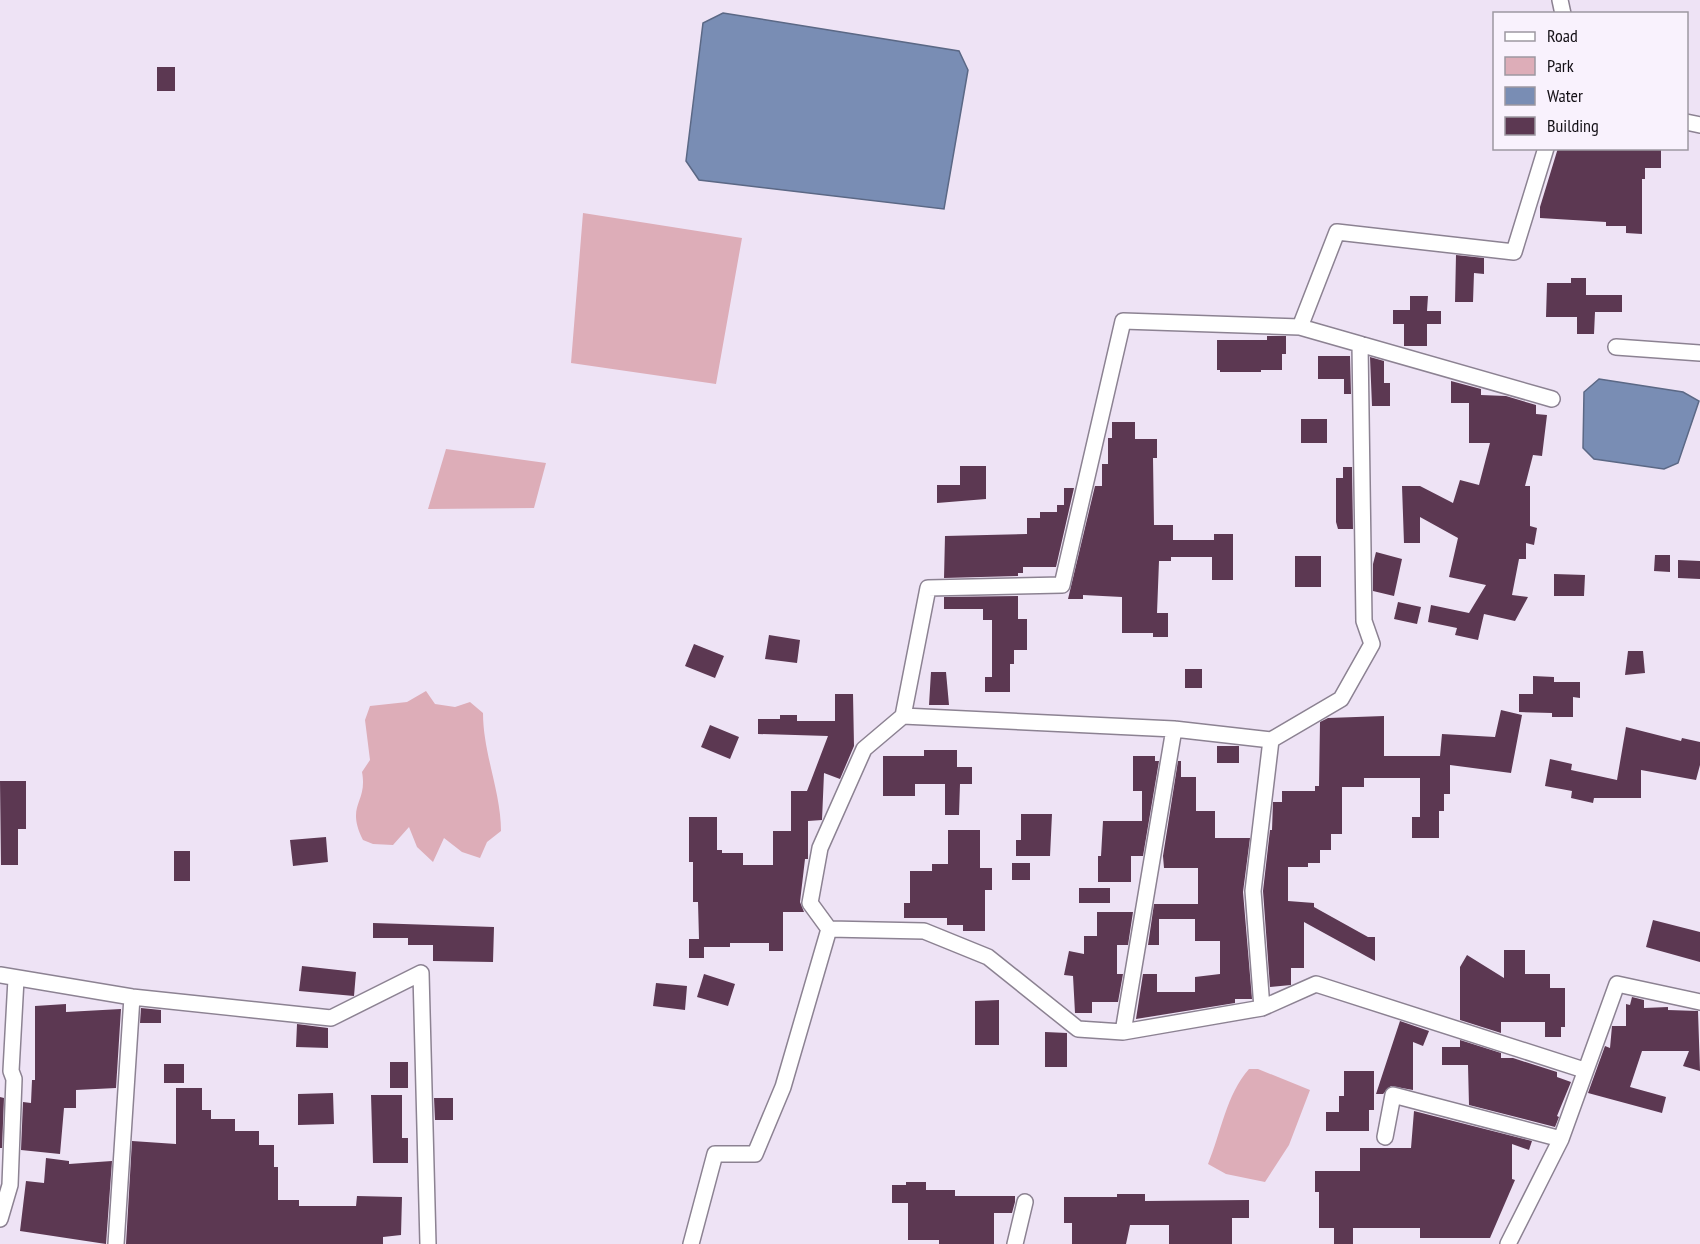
<svg xmlns="http://www.w3.org/2000/svg" width="1700" height="1244" font-family="'PT Sans Narrow',sans-serif">
  <style>
    .green { fill: #ddadb8 }
    .water { fill: #798db4; stroke: #5b6885; stroke-width: 1.5 }
    .building { fill: #5c3852 }
    .lines { fill: none; stroke-linecap: round; stroke-linejoin: round }
    .street-casing { stroke: #8c8292; stroke-width: 18 }
    .street { stroke: #fff; stroke-width: 15 }
  </style>
  <rect width="100%" height="100%" fill="#eee3f5"/>
  <path class="green" d="M583,213L742,238L716,384L571,363Z
    M446,449L546,463L534,508L428,509Z
    M426,691L435,704L455,707L470,702L483,713C483,753 501,792 501,831L487,842L480,858L462,852L444,838L433,862L417,847L409,827L393,845L373,844L363,840C345,804 368,804 362,772L370,760L365,720L370,706L407,702Z
    M1249,1069H1258L1310,1090L1289,1145L1265,1182L1226,1174L1208,1164C1221,1133 1226,1095 1249,1069Z"/>
  <path class="water" d="M723,13L959,51L968,70L944,209L699,180L686,161L703,23Z
    M1599,379L1683,392L1699,401L1678,463L1664,469L1594,459L1583,448L1584,392Z"/>
  <path class="building" d="M157,67H175V91H157Z
    M1558,148H1661V168H1645V179H1642V234L1626,233V226H1606V222L1540,218V207Z
    M1456,255L1484,258V274L1474,273L1473,302H1455Z
    M1571,278H1586V295H1622V312H1595L1594,334H1577V317H1546L1547,283H1571Z
    M1410,296H1428L1427,311H1441V324H1427V346H1404V324H1393V310H1410Z
    M1267,336H1286V354H1282V370H1261V372H1220V370H1217V340H1267Z
    M1318,356H1350L1351,394H1344V379H1318Z
    M1370,357L1384,361V383H1390V406H1372Z
    M1451,381L1481,389V395L1506,396L1536,405V414L1547,415L1542,456L1533,455L1525,486H1530V526L1537,528L1534,545L1526,543V559H1519L1512,595L1528,597L1515,621L1484,614L1478,640L1455,635L1457,628L1428,622L1431,605L1469,613L1486,585L1449,577L1458,538L1420,517V543H1404L1402,486H1420L1453,503L1460,480L1479,485L1490,443H1469V403H1451Z
    M1301,419H1327V443H1301Z
    M1112,422H1135V439H1157V458H1153L1154,525H1173V540H1214V534H1233V580H1212V557H1171V561H1159L1157,613H1168V637H1153V633H1122V597L1083,595V599H1068L1095,486H1102V464H1108V438H1112Z
    M960,466H986V499L937,503V485H960Z
    M1343,467H1352L1353,529H1338L1336,522V478H1343Z
    M1064,488H1074L1056,567H1023V573H1018V576L944,578L945,536L1027,534V518H1040V512H1057V505H1064Z
    M1376,552L1402,559L1394,596L1373,591V564Z
    M1655,555H1670V572L1654,571Z
    M1295,556H1321V587H1295Z
    M1678,560L1700,561V579L1678,578Z
    M1554,574L1585,575L1584,596H1554Z
    M1018,596V619H1027V650H1014V664H1010V692H985V677H992V620H983V609H944V597Z
    M1398,602L1421,607L1417,624L1394,619Z
    M769,635L800,640L797,663L765,659Z
    M694,644L724,656L715,678L685,666Z
    M1628,651H1643L1645,673L1625,675Z
    M1185,669H1202V688H1185Z
    M931,672H946L949,705H929Z
    M1533,676L1554,677V682H1580V698L1573,697V717H1552V713L1519,712V694H1533Z
    M835,694H853L854,746L840,779L824,773L822,820L808,821V859H805L800,902L804,912H783V951H769V943H730V947H704V958H689V939H699L698,902H693V862H689V817H717V850H722V853H743V865H773V831H791V791H807L828,736L758,734V719H780V715H797V721H835Z
    M1501,710L1522,715L1511,773L1450,765V794H1444V811H1439V838H1412V817H1420V778H1364V787H1342V834H1331V850H1320V863H1308V867H1288V901L1314,903V907L1368,937H1375V961L1304,922V968H1291V985L1270,987L1263,891L1270,830H1272L1273,802H1282V791H1315V786H1319L1320,722L1328,718L1384,716V756H1440L1442,734L1495,737Z
    M710,725L739,737L730,759L701,747Z
    M1626,727L1681,741L1682,738L1700,742V765L1696,780L1641,770V798H1594L1593,803L1571,798L1572,791L1545,786L1550,759L1572,764L1571,770L1617,780Z
    M1217,746H1239V763H1217Z
    M924,750H957V767H972V784H960L959,815H945V784H915V796H883V756H924Z
    M1133,756H1155V761H1159L1143,856H1131V882H1098V856H1101L1103,821H1142V791H1133Z
    M1178,761H1181V777H1196V811H1215V838H1250L1243,892L1252,999H1235V1003L1136,1019L1143,974H1157V992H1195V977L1220,974V941H1195V919H1159V945H1148L1154,904H1198V868H1164L1163,856Z
    M0,781H26V829H18V865H1Z
    M1021,814H1052L1050,856H1016V840H1021Z
    M948,830H980V868H992V890H985V931H963V925H947V918H904V903H910V871H932V864H948Z
    M326,837L328,862L293,866L290,840Z
    M174,851H190V881H174Z
    M1012,863H1030V880H1012Z
    M1079,888H1110V903H1079Z
    M1097,912H1133L1128,945H1117V974H1123L1118,1002H1092V1013H1075L1073,976L1064,975L1069,951L1084,954V936H1097Z
    M1653,920L1700,932V962L1646,947Z
    M373,923L494,927L493,962L433,961V945H408V938H373Z
    M1504,950H1525V974H1550V988H1565V1027H1561V1037H1545V1022H1501V1033L1460,1020V967L1467,955L1504,978Z
    M302,966L356,972L354,996L299,991Z
    M704,974L735,984L728,1006L697,997Z
    M656,983L687,986L685,1010L653,1006Z
    M1632,997L1644,1000V1008L1668,1007V1010L1698,1011L1700,1071L1683,1066L1689,1051H1642L1630,1087L1666,1097L1662,1113L1588,1093L1605,1046L1610,1048L1612,1026H1626V1004L1630,1005Z
    M999,1000V1045H975V1001Z
    M66,1004V1012L121,1009L116,1088L76,1090V1108H64L60,1154L21,1150L23,1102L31,1103L32,1080H35V1006Z
    M141,1008L161,1010V1023H140Z
    M1400,1021L1429,1031L1423,1046L1413,1042V1090L1391,1086L1383,1094H1376Z
    M297,1024L328,1028V1048L296,1047Z
    M1045,1032L1067,1033V1067H1045Z
    M1460,1040L1501,1053V1058H1513L1557,1072V1077L1571,1082L1557,1116L1559,1117L1555,1127L1469,1105L1468,1065H1442V1047H1460Z
    M390,1062H408V1088H390Z
    M164,1064H184V1083H164Z
    M1344,1071H1374V1110H1369V1131H1326V1112H1339V1096H1344Z
    M176,1088H202V1110H211V1119H235V1131H259V1145H274V1167H278V1200H299V1206H356L357,1196L402,1197L401,1235L383,1237V1244H126L132,1141L176,1144Z
    M333,1093L334,1124L298,1125V1094Z
    M371,1095H402V1138H408V1163H373Z
    M0,1097L4,1098L2,1148H0Z
    M434,1098H453V1120H435Z
    M1414,1111L1532,1141L1529,1150L1512,1144V1179L1515,1180L1490,1238H1420V1228H1353V1244H1334V1228H1319V1192H1315V1171H1360V1148H1411Z
    M46,1158L69,1161V1164L112,1161L106,1244L20,1231L26,1181L44,1183Z
    M906,1182H926V1190H955V1196H1015V1202L1012,1213H994V1244H939V1240H908V1203H892V1185H906Z
    M1117,1194H1145V1201L1249,1200V1218H1232V1244H1169V1225H1130L1126,1244H1072V1223H1064V1197H1117Z"/>
  <g class="lines">
    <defs>
      <path id="street" d="M1560,0L1563,14
        M1686,122L1700,125
        M1300,327L1552,399
        M1616,347L1700,353
        M903,716L1174,729L1271,740L1253,891L1262,1008
        M1271,740L1341,699L1372,644L1364,621L1360,344
        M829,929L924,931L988,957L1078,1029L1123,1032L1262,1008L1316,984L1584,1070
        M0,975L132,997L331,1018L421,973L428,1244
        M1123,1032L1174,729
        M1385,1137L1393,1095L1561,1139
        M0,1219L10,1185L14,1079L11,1071L16,979
        M116,1244L132,997
        M691,1244L715,1154H755L783,1087L829,929L810,903L820,848L864,749L903,716L928,588L1062,585L1123,321L1300,327L1337,232L1514,252L1546,148
        M1015,1244L1025,1202
        M1508,1244L1561,1139L1617,984L1700,1002"/>
    </defs>
    <use href="#street" class="street-casing"/>
    <use href="#street" class="street"/>
  </g>
  <rect x="1493" y="12" width="195" height="138" fill="#f9f2fd" stroke="#9d98a1" stroke-width="1.5"/>
  <rect x="1505" y="32" width="30" height="9" fill="#ffffff" stroke="#9d98a1" stroke-width="1.5"/>
  <text x="1547" y="42" font-size="18" fill="#141016">Road</text>
  <rect x="1505" y="57" width="30" height="18" fill="#ddadb8" stroke="#9d98a1" stroke-width="1.5"/>
  <text x="1547" y="72" font-size="18" fill="#141016">Park</text>
  <rect x="1505" y="87" width="30" height="18" fill="#798db4" stroke="#9d98a1" stroke-width="1.5"/>
  <text x="1547" y="102" font-size="18" fill="#141016">Water</text>
  <rect x="1505" y="117" width="30" height="18" fill="#5c3852" stroke="#9d98a1" stroke-width="1.5"/>
  <text x="1547" y="132" font-size="18" fill="#141016">Building</text>
</svg>
